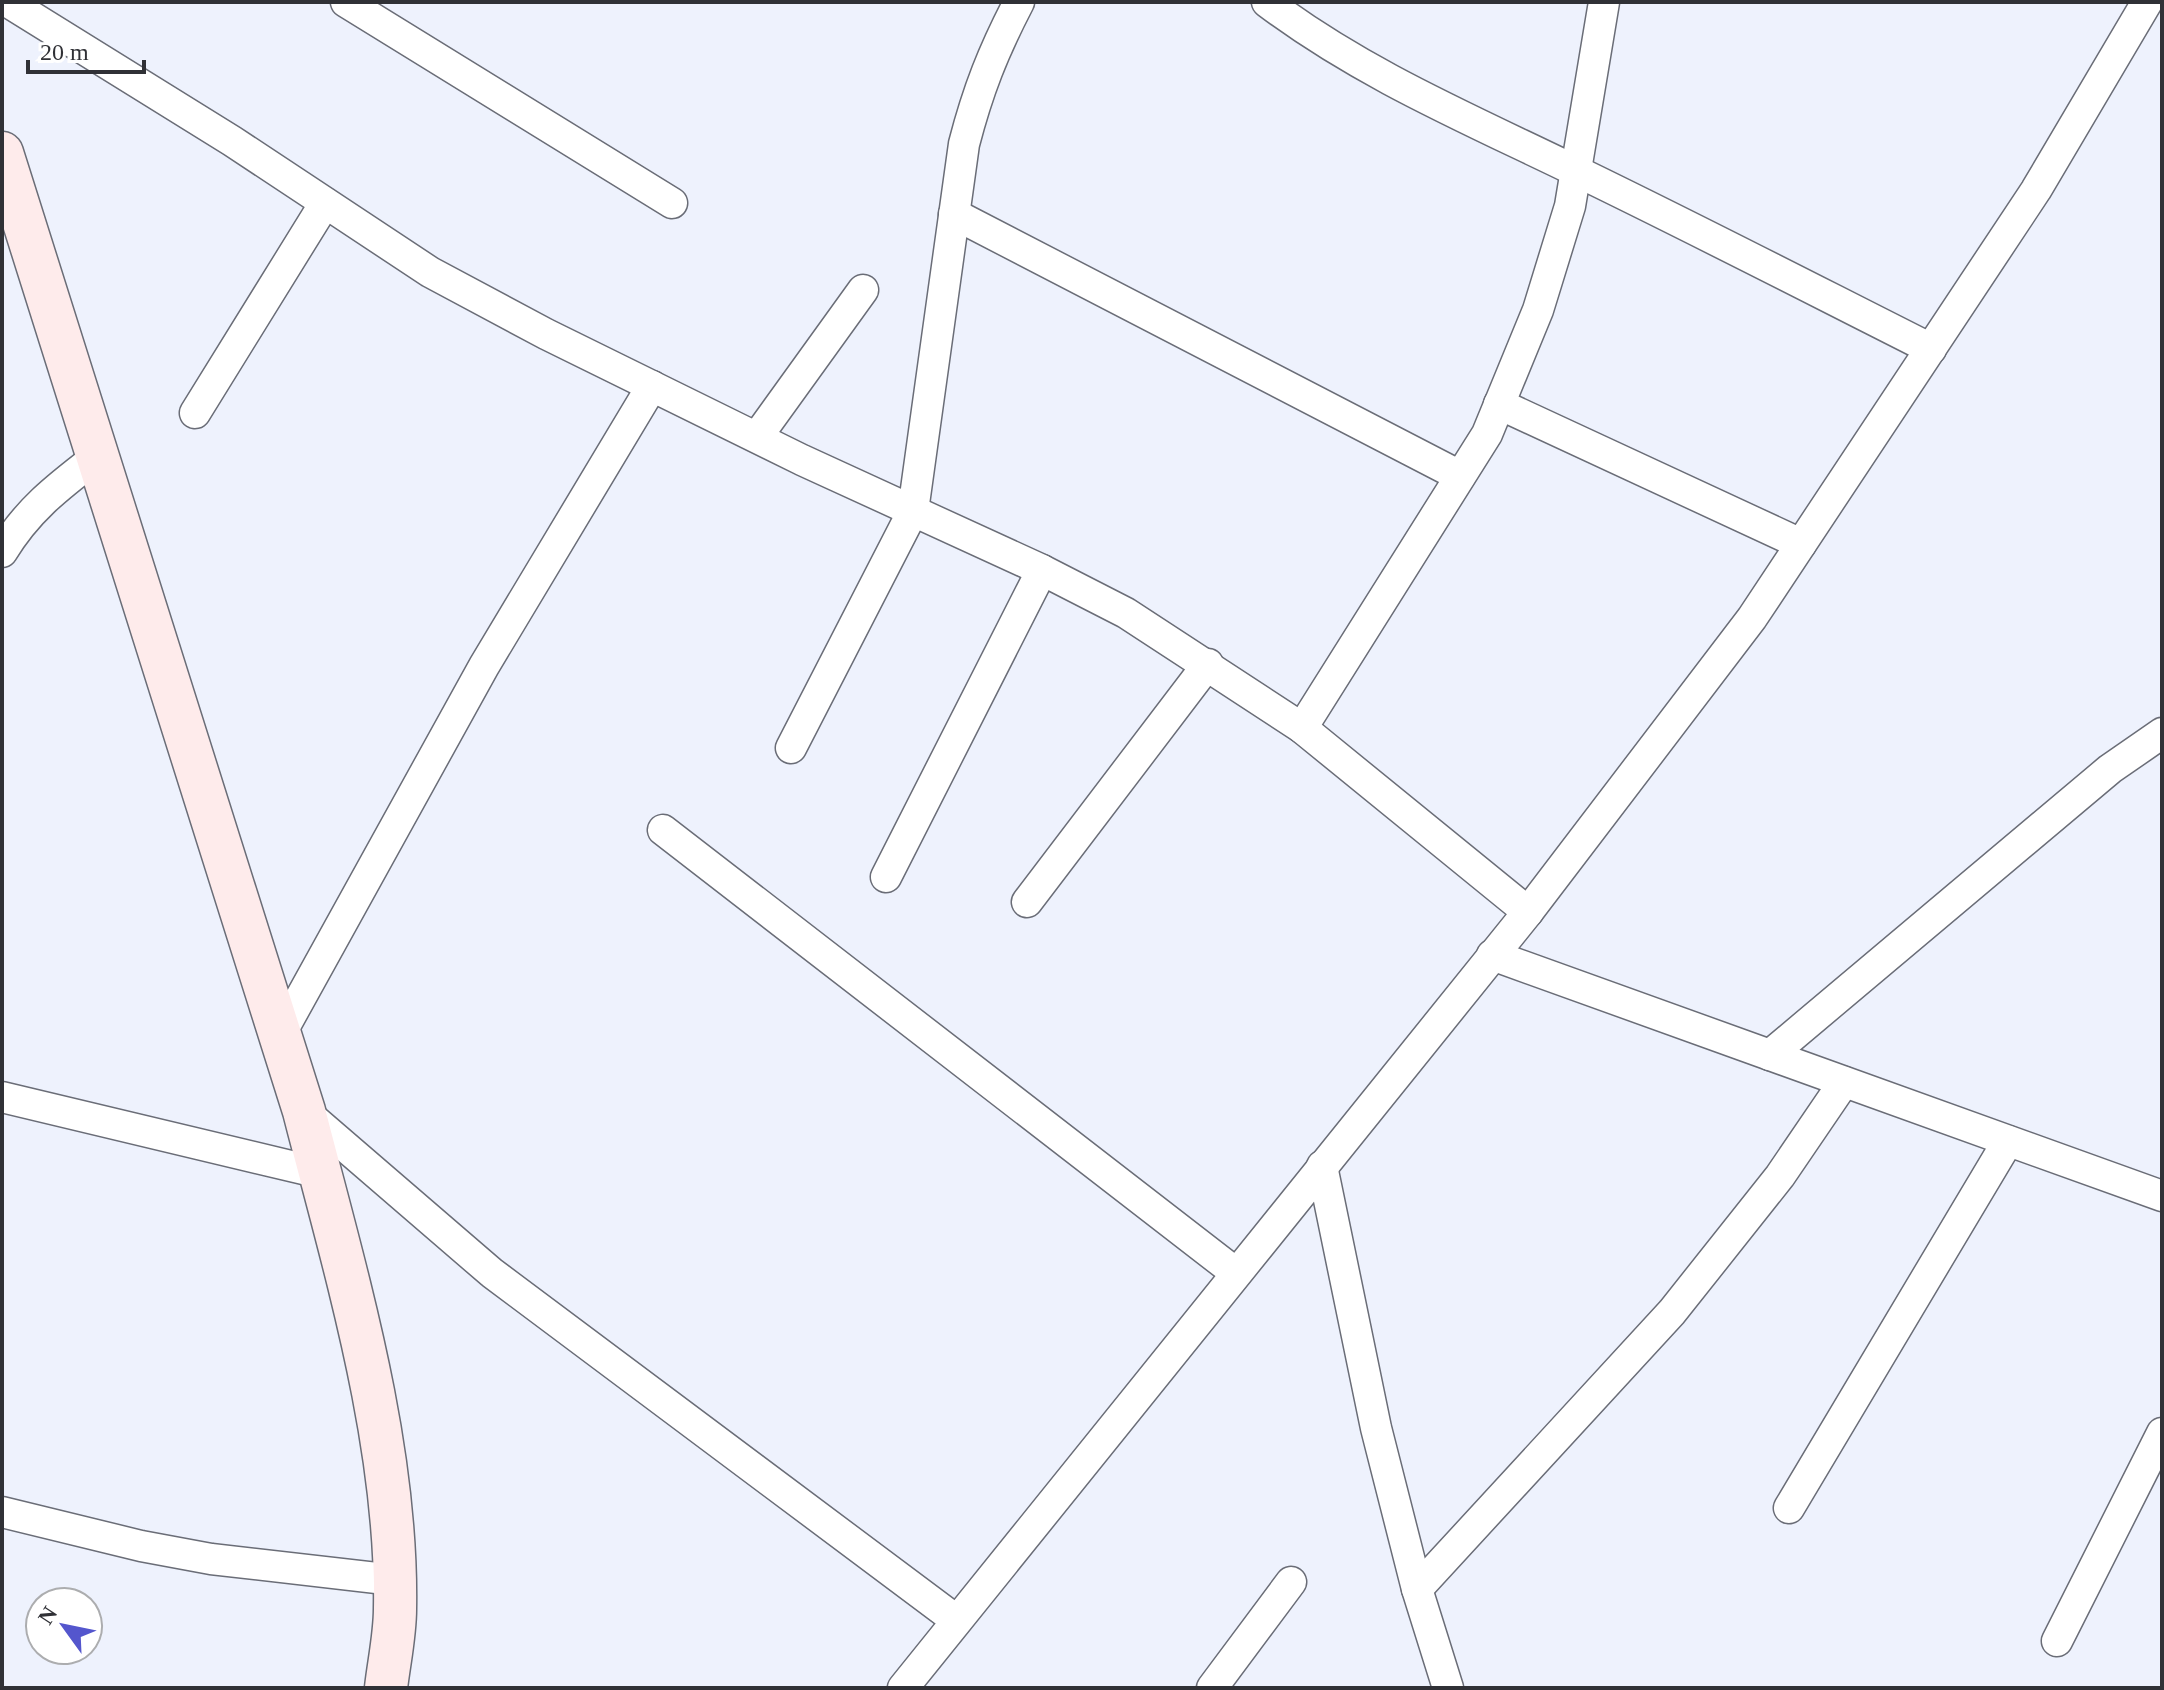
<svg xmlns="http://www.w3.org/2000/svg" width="2164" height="1690" viewBox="0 0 2164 1690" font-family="Georgia,serif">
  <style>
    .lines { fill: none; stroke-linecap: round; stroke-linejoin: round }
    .street-casing { stroke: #6a6d77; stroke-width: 33 }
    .secondary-casing { stroke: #6a6d77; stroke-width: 45 }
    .street { stroke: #fff; stroke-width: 30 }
    .secondary { stroke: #feebeb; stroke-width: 42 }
  </style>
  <rect width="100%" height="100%" fill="#eef2fd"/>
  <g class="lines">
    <defs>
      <g id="street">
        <path d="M8 2 232 141 430 272 546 334 802 460 1042 570 1126 613 1302 728 1528 912"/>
        <path d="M346 2 672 203"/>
        <path d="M1267 2C1361 73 1469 119 1574 170 1694 228 1812 289 1931 349"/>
        <path d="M954 214 1460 476"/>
        <path d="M1499 404 1801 544"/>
        <path d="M195 413 325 203"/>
        <path d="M757 437 863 290"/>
        <path d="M2 552C28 509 59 486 98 456"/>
        <path d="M1302 728 1487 434 1538 310 1570 206 1604 2"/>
        <path d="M791 748 913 511 964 144C978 90 993 52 1019 2"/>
        <path d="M663 830 1236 1273"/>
        <path d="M886 877 1042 570"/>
        <path d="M1027 902 1208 664"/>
        <path d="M1492 955 2162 1196"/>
        <path d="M280 1035 484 666 652 386"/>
        <path d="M1770 1055 2110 769 2162 733"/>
        <path d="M2 1097 320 1173"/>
        <path d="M304 1111 492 1273 956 1620"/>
        <path d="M1322 1166 1376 1428 1417 1589 1448 1688"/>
        <path d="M1789 1508 2008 1141"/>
        <path d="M2 1512 141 1546 211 1559 394 1580"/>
        <path d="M1417 1589 1672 1312 1780 1176 1844 1082"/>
        <path d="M2057 1641 2162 1433"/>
        <path d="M903 1688 1528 912 1752 618 2036 190 2147 2"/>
        <path d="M1212 1688 1291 1582"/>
      </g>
      <path id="secondary" d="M2 153 304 1111C345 1271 398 1443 395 1609 395 1635 389 1662 386 1688"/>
    </defs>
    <!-- street casing -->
    <use href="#street" class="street-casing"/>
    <!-- secondary casing -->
    <use href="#secondary" class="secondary-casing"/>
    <!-- street -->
    <use href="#street" class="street"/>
    <!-- secondary -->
    <use href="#secondary" class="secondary"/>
  </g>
  <!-- border -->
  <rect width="2164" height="1690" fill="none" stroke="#303136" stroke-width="8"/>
  <!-- north arrow -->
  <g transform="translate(64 1626) rotate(303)"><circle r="38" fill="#ffffff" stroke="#acadaf" stroke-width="2"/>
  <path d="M0-6L14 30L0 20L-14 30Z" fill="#5456cd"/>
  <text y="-12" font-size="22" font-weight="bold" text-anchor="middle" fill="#303136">N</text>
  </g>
  <!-- scale -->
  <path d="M28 60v12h116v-12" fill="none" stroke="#303136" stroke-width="4"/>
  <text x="40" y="60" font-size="24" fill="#303136" stroke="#ffffff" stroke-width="6" paint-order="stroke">20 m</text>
</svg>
